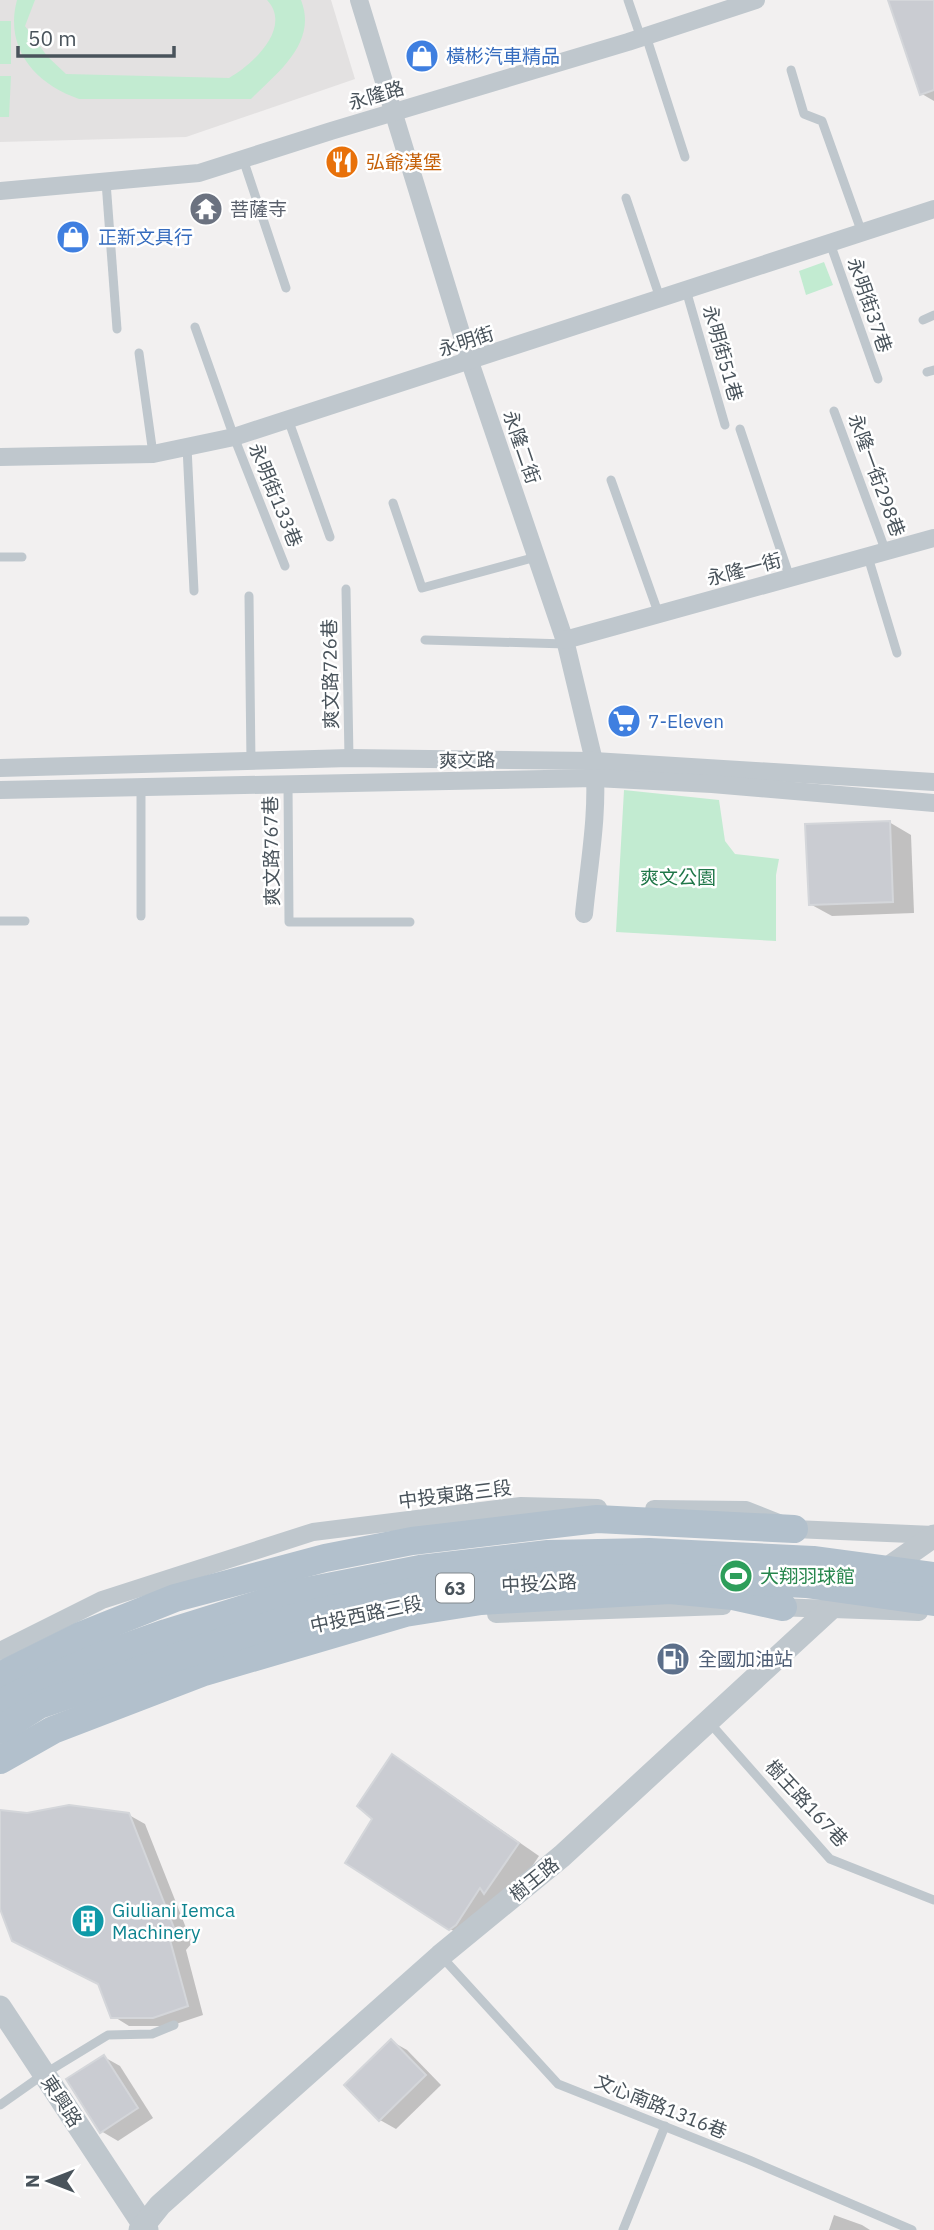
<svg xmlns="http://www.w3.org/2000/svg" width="934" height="2230" viewBox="0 0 934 2230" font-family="'IBM Plex Sans','Noto Sans TC',sans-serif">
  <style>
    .education { fill: #e3e1e1 }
    .green { fill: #c2ebd1 }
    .shadow { fill: #0003 }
    .building { fill: #caccd2; stroke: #d4d6da; stroke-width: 2 }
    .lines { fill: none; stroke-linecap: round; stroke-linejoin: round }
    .service { stroke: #bfc7cd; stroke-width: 9 }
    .minor { stroke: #bfc7cd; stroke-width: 18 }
    .tertiary { stroke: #bfc7cd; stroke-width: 23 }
    .primary { stroke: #b2c0cc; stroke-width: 28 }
    .primary-bridge { stroke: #b2c0cc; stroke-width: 28 }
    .labels { text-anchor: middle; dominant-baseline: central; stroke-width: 5; stroke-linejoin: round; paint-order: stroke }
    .shield { fill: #fff; stroke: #80878c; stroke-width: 2 }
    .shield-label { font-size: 18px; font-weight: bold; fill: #49535b }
    .shop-label { font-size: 19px; fill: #366cbe; stroke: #fff; text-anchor: start }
    .street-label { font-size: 19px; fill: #49535b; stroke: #fff }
    .food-label { font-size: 19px; fill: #c56008; stroke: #fff; text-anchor: start }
    .worship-label { font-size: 19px; fill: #5b616d; stroke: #fff; text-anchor: start }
    .park-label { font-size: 19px; fill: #207749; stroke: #fff }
    .leisure-label { font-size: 19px; fill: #27864d; stroke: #fff; text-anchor: start }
    .service-label { font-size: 19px; fill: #4e5e75; stroke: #fff; text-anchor: start }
    .culture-label { font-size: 19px; fill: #0d838f; stroke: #fff; text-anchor: start }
  </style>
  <rect width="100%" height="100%" fill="#f2f0f0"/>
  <!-- education -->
  <path class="education" d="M0 0H331L355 79 186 137 0 142Z"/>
  <!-- green -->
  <g class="green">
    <path d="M17 0H35L25 26 47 56 66 74 229 78C252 65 293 28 267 0H301C318 43 277 73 251 99H79C35 84 4 48 17 0Z"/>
    <rect x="0" y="21" width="11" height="43"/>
    <path d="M0 76H11L9 117H0Z"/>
    <path d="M824 262 833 285 806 295 799 271Z"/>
    <path d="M624 790 719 800 725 841 735 854 779 859 776 875V941L616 932Z"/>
  </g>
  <!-- shadow -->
  <g class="shadow">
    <path d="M890 0H934V101L922 94Z"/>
    <path d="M889 822 911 835 914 913 832 916 810 904Z"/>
    <path d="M393 1757 414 1769 539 1856 506 1905 472 1941 450 1929 375 1818Z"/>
    <path d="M0 1812 27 1815H129L145 1824 192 1943 186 1950 203 2015 170 2026H129L113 2016 100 1984 0 1904Z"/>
    <path d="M391 2041 407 2050 441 2085 396 2129 380 2120Z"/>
    <path d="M104 2057 120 2066 153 2118 118 2141 101 2131Z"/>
    <path d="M834 2215 862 2225 870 2230H829Z"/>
  </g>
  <!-- building -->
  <g class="building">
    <path d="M888 0H934V90L920 95Z"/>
    <path d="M890 821 893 902 809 905 805 824Z"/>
    <path d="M392 1754 519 1843 484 1894 480 1888 456 1925 449 1930 345 1863 372 1819 357 1806Z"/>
    <path d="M69 1805 129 1813 176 1933 170 1940 188 2006 153 2018H111L98 1984 12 1941 0 1909V1810L27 1813Z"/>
    <path d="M391 2039 426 2075 379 2121 344 2085Z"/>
    <path d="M104 2055 138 2108 100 2133 66 2079Z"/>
  </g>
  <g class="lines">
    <!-- service -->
    <g class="service">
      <path d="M628 0 641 38"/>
      <path d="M646 36 685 157"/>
      <path d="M791 70 804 114 822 121 862 233"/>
      <path d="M243 159 286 288"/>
      <path d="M106 182 117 329"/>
      <path d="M626 198 660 298"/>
      <path d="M830 243 878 379"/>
      <path d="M686 290 725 425"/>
      <path d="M923 320 934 315"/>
      <path d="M195 327 234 437 285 566"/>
      <path d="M139 353 153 454"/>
      <path d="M927 372 934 370"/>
      <path d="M834 411 886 552"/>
      <path d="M288 419 330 537"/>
      <path d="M740 429 790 578"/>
      <path d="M187 447 194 591"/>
      <path d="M611 480 659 615"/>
      <path d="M393 503 422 588 536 557"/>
      <path d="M0 557H22"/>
      <path d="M868 557 897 653"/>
      <path d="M346 589 349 758"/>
      <path d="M249 596 251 762"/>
      <path d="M425 640 566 644"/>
      <path d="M288 784 289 922H410"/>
      <path d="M141 788V916"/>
      <path d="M0 921H25"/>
      <path d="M709 1722 830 1859 934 1900"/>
      <path d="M442 1957 558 2084 749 2160 912 2230"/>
      <path d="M0 2105 44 2074 108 2035 152 2034 174 2025"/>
      <path d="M623 2230 665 2126"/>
    </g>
    <!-- minor -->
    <g class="minor">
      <path d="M359 0 470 362 566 644 594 761C599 812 589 863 584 914"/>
      <path d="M0 191 199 173 331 131 628 42 756 0"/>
      <path d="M0 457 153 454 234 437 934 209"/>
      <path d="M565 640 934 538"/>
      <path d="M0 768 349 758 594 761 934 782"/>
      <path d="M0 790 595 778 712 784 934 803"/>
      <path d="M654 1509 746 1510 794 1529 934 1535"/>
      <path d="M775 1607 919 1612"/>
      <path d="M496 1614 723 1606"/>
      <path d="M0 1651 102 1600 313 1532 521 1506 598 1508"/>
    </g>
    <!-- tertiary -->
    <g class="tertiary">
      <path d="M0 2007 147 2230"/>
      <path d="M140 2230 160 2205 440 1956 562 1856 830 1609 934 1536"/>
    </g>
    <!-- primary -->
    <g class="primary">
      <path d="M0 1676 80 1636 175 1598 325 1558 412 1541 597 1519 794 1529"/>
      <path d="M0 1760 53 1730 204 1672 405 1613 481 1601 670 1590 733 1596 783 1607"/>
    </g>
    <!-- primary-bridge -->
    <g class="primary-bridge">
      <path d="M0 1704 43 1681 101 1656 166 1633 292 1594 420 1569 548 1554 649 1552 813 1560 934 1576"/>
      <path d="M0 1730 39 1705 288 1619 407 1593 543 1581 669 1577 806 1584 934 1602"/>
    </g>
  </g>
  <!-- icons -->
  <defs>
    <symbol id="shop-disc" viewBox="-11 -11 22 22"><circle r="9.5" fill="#3f7fe0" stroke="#fff"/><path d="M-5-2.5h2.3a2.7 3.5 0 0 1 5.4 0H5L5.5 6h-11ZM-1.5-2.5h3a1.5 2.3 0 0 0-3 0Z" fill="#fff"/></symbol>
    <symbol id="restaurant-disc" viewBox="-11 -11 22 22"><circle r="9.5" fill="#e8710a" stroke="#fff"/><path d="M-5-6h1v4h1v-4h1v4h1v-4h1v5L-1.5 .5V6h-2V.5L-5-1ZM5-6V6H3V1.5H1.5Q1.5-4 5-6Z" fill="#fff"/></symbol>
    <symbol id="temple-disc" viewBox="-11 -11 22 22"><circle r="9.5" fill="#6b7280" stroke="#fff"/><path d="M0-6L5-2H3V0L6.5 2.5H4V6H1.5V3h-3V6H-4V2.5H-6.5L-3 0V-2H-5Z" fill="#fff"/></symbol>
    <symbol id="supermarket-disc" viewBox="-11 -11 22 22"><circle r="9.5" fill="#3f7fe0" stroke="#fff"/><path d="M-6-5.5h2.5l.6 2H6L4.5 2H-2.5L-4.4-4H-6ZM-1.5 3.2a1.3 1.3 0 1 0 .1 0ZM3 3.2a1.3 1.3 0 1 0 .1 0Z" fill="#fff"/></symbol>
    <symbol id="stadium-disc" viewBox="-11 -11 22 22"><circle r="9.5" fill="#2e9e5b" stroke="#fff"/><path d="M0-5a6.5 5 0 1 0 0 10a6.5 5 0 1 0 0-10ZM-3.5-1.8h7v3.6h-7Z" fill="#fff"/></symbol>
    <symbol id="fuel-disc" viewBox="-11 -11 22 22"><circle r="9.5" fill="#5c6f8a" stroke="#fff"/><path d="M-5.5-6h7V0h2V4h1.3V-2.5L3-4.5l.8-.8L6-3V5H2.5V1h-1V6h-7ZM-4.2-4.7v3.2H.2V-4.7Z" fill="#fff"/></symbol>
    <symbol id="building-disc" viewBox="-11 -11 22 22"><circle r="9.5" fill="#0f9aa8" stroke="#fff"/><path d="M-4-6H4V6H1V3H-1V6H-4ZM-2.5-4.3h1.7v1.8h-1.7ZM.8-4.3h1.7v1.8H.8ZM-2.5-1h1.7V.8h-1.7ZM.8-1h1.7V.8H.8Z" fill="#fff"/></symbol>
  </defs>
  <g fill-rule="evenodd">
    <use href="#shop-disc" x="403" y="37" width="38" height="38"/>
    <use href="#restaurant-disc" x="323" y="143" width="38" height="38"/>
    <use href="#temple-disc" x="187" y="190" width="38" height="38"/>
    <use href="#shop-disc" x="54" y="218" width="38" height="38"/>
    <use href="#supermarket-disc" x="605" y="702" width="38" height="38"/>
    <use href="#stadium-disc" x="717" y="1557" width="38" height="38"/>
    <use href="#fuel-disc" x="654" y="1640" width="38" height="38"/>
    <use href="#building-disc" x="69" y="1902" width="38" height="38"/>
  </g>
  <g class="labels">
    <!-- shield labels -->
    <rect class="shield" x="436" y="1573.5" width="38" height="29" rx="5"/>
    <g class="shield-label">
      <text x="455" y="1588">63</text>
    </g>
    <!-- shop labels -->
    <g class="shop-label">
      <text x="446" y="56">橫彬汽車精品</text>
      <text x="98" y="237">正新文具行</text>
      <text x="648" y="721">7-Eleven</text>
    </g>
    <!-- street labels -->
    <g class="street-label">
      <text transform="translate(376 95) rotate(-17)">永隆路</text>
      <text transform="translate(870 305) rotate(71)">永明街37巷</text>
      <text transform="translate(466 341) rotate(-18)">永明街</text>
      <text transform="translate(723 353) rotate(74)">永明街51巷</text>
      <text transform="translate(522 447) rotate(71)">永隆二街</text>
      <text transform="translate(877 475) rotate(70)">永隆一街298巷</text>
      <text transform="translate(276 495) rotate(68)">永明街133巷</text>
      <text transform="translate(744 569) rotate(-15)">永隆一街</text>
      <text transform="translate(330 674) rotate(-91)">爽文路726巷</text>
      <text transform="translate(467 760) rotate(-1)">爽文路</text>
      <text transform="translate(271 851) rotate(-91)">爽文路767巷</text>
      <text transform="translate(455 1494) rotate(-7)">中投東路三段</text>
      <text transform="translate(539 1583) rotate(-3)">中投公路</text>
      <text transform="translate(366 1614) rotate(-12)">中投西路三段</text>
      <text transform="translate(807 1803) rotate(47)">樹王路167巷</text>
      <text transform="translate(534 1879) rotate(-39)">樹王路</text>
      <text transform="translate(62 2101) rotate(57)">東興路</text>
      <text transform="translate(661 2106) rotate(22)">文心南路1316巷</text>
    </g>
    <!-- food labels -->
    <g class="food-label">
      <text x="366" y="162">弘爺漢堡</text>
    </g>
    <!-- worship labels -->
    <g class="worship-label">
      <text x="230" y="209">菩薩寺</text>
    </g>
    <!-- park labels -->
    <g class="park-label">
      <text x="678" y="877">爽文公園</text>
    </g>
    <!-- leisure labels -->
    <g class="leisure-label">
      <text x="760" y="1576">大翔羽球館</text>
    </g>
    <!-- service labels -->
    <g class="service-label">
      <text x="698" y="1659">全國加油站</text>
    </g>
    <!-- culture labels -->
    <g class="culture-label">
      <text x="112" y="1910">Giuliani Iemca<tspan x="112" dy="22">Machinery</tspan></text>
    </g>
  </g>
  <!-- north arrow -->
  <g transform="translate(49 2181) rotate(270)" stroke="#ffffff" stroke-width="5" paint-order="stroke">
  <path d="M0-5L12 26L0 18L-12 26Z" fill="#49535b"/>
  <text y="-10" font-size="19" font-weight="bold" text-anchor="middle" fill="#49535b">N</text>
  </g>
  <!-- scale -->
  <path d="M18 46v10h156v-10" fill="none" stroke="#49535b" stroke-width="3.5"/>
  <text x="28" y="46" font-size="21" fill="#49535b" stroke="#ffffff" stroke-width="5" paint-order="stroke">50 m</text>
</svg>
